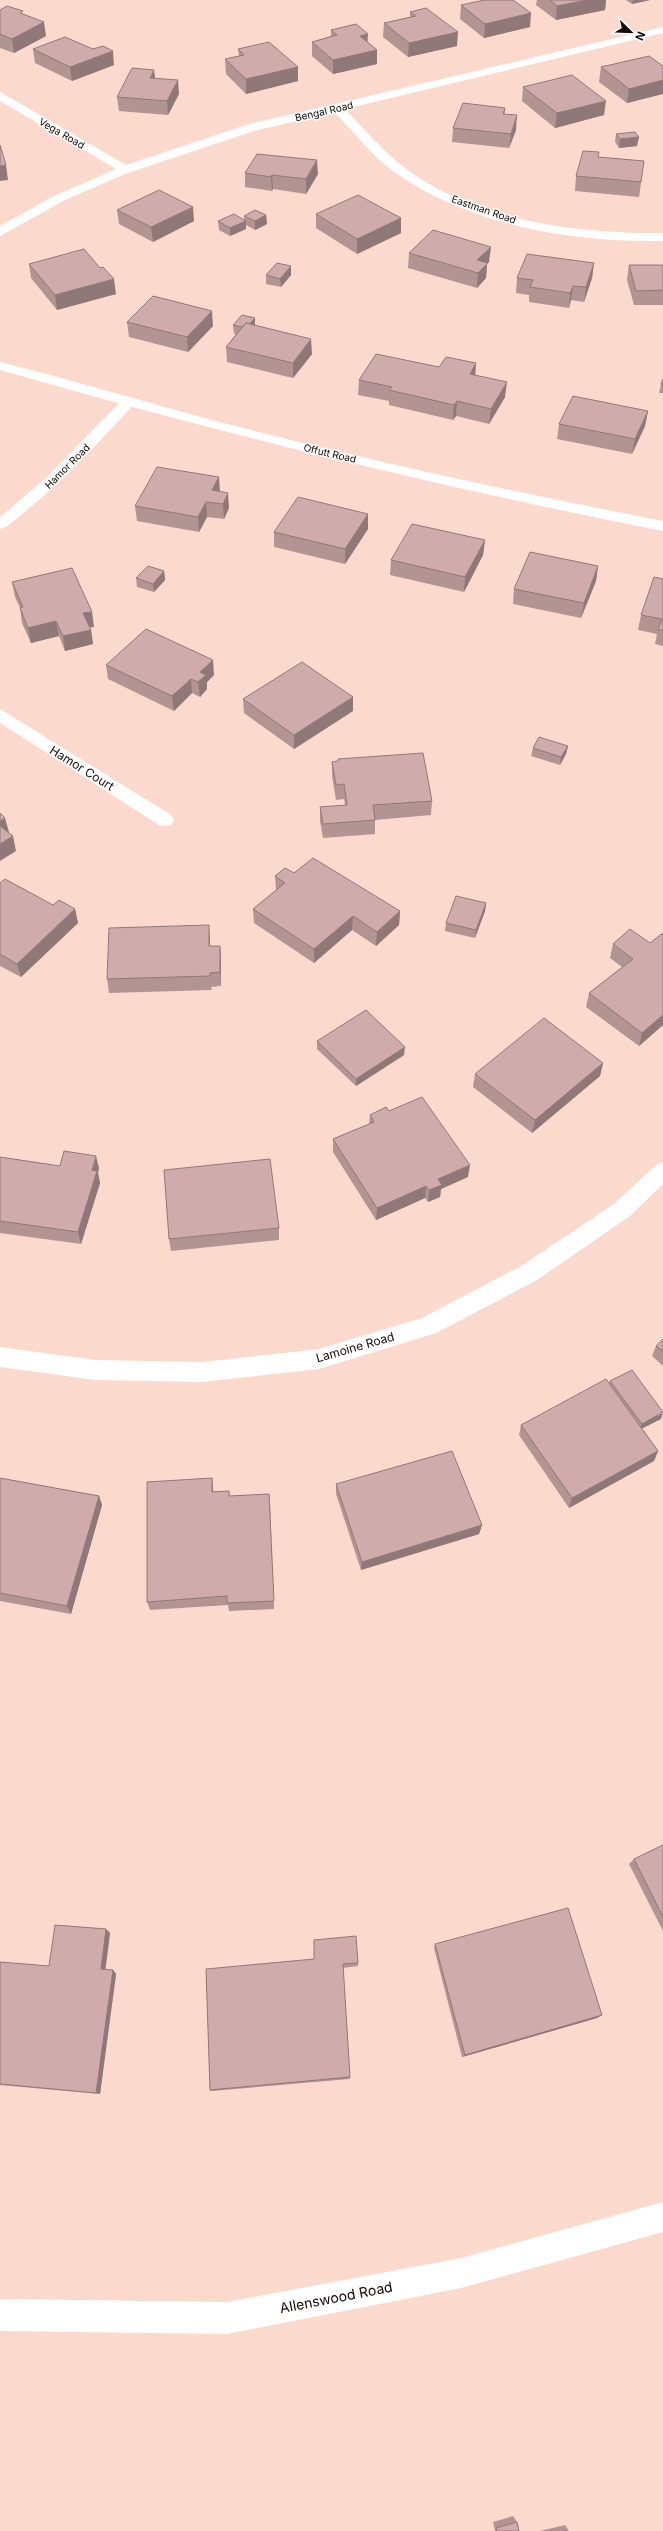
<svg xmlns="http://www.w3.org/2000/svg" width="663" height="2531" viewBox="0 0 663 2531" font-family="Inter,sans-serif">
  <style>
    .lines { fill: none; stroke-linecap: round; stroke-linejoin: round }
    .minor { fill: #fff; fill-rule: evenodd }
    .tertiary { fill: #fff; fill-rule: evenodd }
    .wall { fill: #b29493 }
    .shaded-wall { fill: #917878 }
    .building { fill: #cfacab; stroke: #917878 }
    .labels { text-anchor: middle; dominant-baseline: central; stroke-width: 3; stroke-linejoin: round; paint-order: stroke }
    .far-street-label { font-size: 10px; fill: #140a06; stroke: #fff }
    .street-label { font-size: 12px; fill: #140a06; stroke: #fff }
    .near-street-label { font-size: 14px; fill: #140a06; stroke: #fff }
  </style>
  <rect width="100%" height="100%" fill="#fbdacd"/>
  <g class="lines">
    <!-- minor -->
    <g class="minor">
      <path d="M663 27V33L345 109C363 128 380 148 401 165 470 220 577 234 663 233V241C571 242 471 226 394 172 371 155 353 131 334 112L254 131 125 174 63 201 0 236V226L54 196 116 169 0 101V92L126 165 246 125Z"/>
      <path d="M129 397 134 398 136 401 134 404C94 448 53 491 6 527L0 529V517L46 478 124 398Z"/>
      <path d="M0 709 171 815 174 820 171 825 165 826 159 825 0 723Z"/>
      <path d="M663 1162V1184L630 1216 537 1280 436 1333 319 1369 202 1382 95 1380 0 1367V1347L95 1360 202 1362 319 1349 422 1318 521 1266 614 1204 656 1165Z"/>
    </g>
    <!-- tertiary -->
    <g class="tertiary">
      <path d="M0 362C84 383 167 409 251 430 388 465 525 494 663 521V531C440 487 219 433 0 370Z"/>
      <path d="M663 2202V2232L461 2288 227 2334 0 2331V2299L227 2302 461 2258Z"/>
    </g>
  </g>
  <!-- wall -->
  <g class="wall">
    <path d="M537 0H606L605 10 556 20 536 5Z"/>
    <path d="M626 0H650L632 4Z"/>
    <path d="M461 5 530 27 484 38 460 19Z"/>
    <path d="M0 10 24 15 46 36 14 53 0 48Z"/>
    <path d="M410 12 457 46 408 57 383 37 384 23 410 17Z"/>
    <path d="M331 30 367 42 377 50V64L333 74 312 56V42L331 36Z"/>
    <path d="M33 49 114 65 72 81 35 63Z"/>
    <path d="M238 49 298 67V81L246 94 226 74 225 59 239 56Z"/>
    <path d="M601 67 658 95 627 103 599 82Z"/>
    <path d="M155 78 179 94 168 115 119 111 117 97Z"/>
    <path d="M523 87 604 115 555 128 522 101Z"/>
    <path d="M505 108V114L516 130 509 148 452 142 453 128Z"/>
    <path d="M616 134 637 146 619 148 615 142Z"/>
    <path d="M599 157 644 161 639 197 575 191 576 176Z"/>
    <path d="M245 173 318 174 306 194 273 189 272 191 245 187Z"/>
    <path d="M117 210 194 221 153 242 119 224Z"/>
    <path d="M316 214 401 218V233L357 254 316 228Z"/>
    <path d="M266 215 267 224 255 230 246 225V229L230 236 219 230 218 221 244 220V216Z"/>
    <path d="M409 253 489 262 487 264 486 278 477 288 408 268Z"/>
    <path d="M594 263 592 278 584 302 571 300 569 308 529 302V295L516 293 517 278Z"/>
    <path d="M29 264 116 294 57 310 31 278Z"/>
    <path d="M629 265H663V305H634L627 280Z"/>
    <path d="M291 266V275L281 287 266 284V275Z"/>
    <path d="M127 322 213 326 188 352 129 337Z"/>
    <path d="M233 325 255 326 312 354 293 378 227 362 226 347 236 334H234Z"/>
    <path d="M476 363 475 375 505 397 489 424 456 416 453 420 389 405V401L358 395 359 380 439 367Z"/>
    <path d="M663 379V393H659L661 384Z"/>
    <path d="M648 411 645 426 632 454 557 439 559 424Z"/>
    <path d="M220 492 229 508 224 519 207 517 199 532 137 521 135 506Z"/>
    <path d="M368 514V529L345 564 274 547V532Z"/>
    <path d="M485 540 483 555 464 592 390 575 391 560Z"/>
    <path d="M598 566 596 581 581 618 513 604 514 589Z"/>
    <path d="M164 571 165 580 154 592 137 587 136 578Z"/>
    <path d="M663 579V646L655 644 657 634 638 630 641 615Z"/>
    <path d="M12 582 94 627H90L91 630 93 644 65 651 59 636 31 643 22 623 20 608 15 597Z"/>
    <path d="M106 665 214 675 207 682V689L200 697 192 693 174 711 108 679Z"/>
    <path d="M243 699 353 711 294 749 244 713Z"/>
    <path d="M568 746 566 754 560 765 531 756 533 748Z"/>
    <path d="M332 762 432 801 431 815 375 820V834L323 838 320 821V807L345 805 344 799 336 800 332 776Z"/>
    <path d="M294 873 400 911 399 925 376 946 352 930 314 963 254 923 253 909 276 890 275 876Z"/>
    <path d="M0 883 53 905 75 909 78 923 21 977 0 966Z"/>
    <path d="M486 903 485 911 475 938 445 931 446 923Z"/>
    <path d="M663 933V1025L639 1046 586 1007 589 993 622 967 610 958 613 944 650 943Z"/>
    <path d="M210 939V946H220L221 959V986L211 987 212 990 109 993 107 979Z"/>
    <path d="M317 1041 404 1055 356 1086 317 1049Z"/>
    <path d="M603 1063 600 1076 532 1133 473 1087 475 1074Z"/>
    <path d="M389 1111 468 1177 441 1189 440 1197 428 1202 425 1198 376 1220 333 1152V1139L369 1124 370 1115Z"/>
    <path d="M0 1157 60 1166 99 1168 98 1173 100 1183 81 1244 0 1233Z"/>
    <path d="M279 1228V1240L171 1251 169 1239Z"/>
    <path d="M663 1339V1366L652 1356 656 1346Z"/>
    <path d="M610 1381 661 1419 642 1428 658 1451 654 1461 569 1508 519 1435 521 1425 609 1383Z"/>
    <path d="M0 1478 99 1496 102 1505 71 1614 0 1601Z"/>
    <path d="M212 1478 213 1491H229L230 1496 269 1494 274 1609 229 1611 228 1605 150 1610 147 1602Z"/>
    <path d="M336 1484 482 1525 479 1534 361 1570 336 1494Z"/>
    <path d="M663 1845V1931L629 1864 634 1859Z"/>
    <path d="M106 1929 110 1933 105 1970H113L116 1974 100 2094 0 2085V1962L49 1966Z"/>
    <path d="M435 1944 597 2018 462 2057 434 1948Z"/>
    <path d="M358 1963V1966L343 1968 350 2079 212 2091 210 2090 206 1969Z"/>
    <path d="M513 2516 517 2522 519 2531H495L493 2522Z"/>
    <path d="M565 2525 569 2531H540Z"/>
  </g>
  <!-- shaded-wall -->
  <g class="shaded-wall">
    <path d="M587 0H606L605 10 556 20 557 6Z"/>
    <path d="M633 0H650L632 4Z"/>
    <path d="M531 13 530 27 484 38 485 24Z"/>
    <path d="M44 22 46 36 14 53 12 39Z"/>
    <path d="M458 32 457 46 408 57 409 43Z"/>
    <path d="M368 34 367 48 360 36Z"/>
    <path d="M377 50V64L333 74V60Z"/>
    <path d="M113 51 114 65 72 81 70 67Z"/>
    <path d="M298 67V81L246 94V79Z"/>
    <path d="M154 70 156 84 150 78Z"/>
    <path d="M178 80 179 94 168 115 167 101Z"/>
    <path d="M663 80V94L627 103 629 89Z"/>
    <path d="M606 101 604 115 555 128 557 113Z"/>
    <path d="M517 115 516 130 509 148 511 134Z"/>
    <path d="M639 137 637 146 619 148 620 139Z"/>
    <path d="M317 160 318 174 306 194V179Z"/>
    <path d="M6 165 8 180 0 181V166Z"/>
    <path d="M272 175 273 189 272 191 271 177Z"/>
    <path d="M193 207 194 221 153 242 151 227Z"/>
    <path d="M266 215 267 224 255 230V221Z"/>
    <path d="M401 218V233L357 254V239Z"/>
    <path d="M246 221V229L230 236V228Z"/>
    <path d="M491 247 489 262 487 264 486 278 477 288 478 273 477 260Z"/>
    <path d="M594 263 592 278 584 302 586 287Z"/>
    <path d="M291 266V275L281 287 280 279Z"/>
    <path d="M114 279 116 294 57 310 55 295Z"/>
    <path d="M573 286 571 300 569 308 570 293Z"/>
    <path d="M212 311 213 326 188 352 187 337Z"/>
    <path d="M255 318V327L246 328Z"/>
    <path d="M311 339 312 354 293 378V363Z"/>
    <path d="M476 363 475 378 470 374Z"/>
    <path d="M507 382 505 397 489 424 491 409Z"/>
    <path d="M457 401 456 416 453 420 454 405Z"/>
    <path d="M648 411 645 426 632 454 635 439Z"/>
    <path d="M219 477 220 492 212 490Z"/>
    <path d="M228 493 229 508 224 519 223 504Z"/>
    <path d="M206 502 207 517 199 532 198 517Z"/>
    <path d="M368 514V529L345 564V549Z"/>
    <path d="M485 540 483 555 464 592 465 577Z"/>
    <path d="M598 566 596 581 581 618 584 603Z"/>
    <path d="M164 571 165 580 154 592 153 584Z"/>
    <path d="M92 612 94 627 86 628 83 613Z"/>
    <path d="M56 621 59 636 31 643 28 628Z"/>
    <path d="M91 630 93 644 65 651 63 636Z"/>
    <path d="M213 660 214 675 207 682V689L200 697 198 682 200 672Z"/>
    <path d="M191 679 192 693 174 711 172 696Z"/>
    <path d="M353 697V711L294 749V735Z"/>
    <path d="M568 746 566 754 560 765 561 757Z"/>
    <path d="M5 818 9 832 0 837V821Z"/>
    <path d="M13 836 16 851 0 861V844Z"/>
    <path d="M486 903 485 911 475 938 476 930Z"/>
    <path d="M75 909 78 923 21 977 17 964Z"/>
    <path d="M400 911 399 925 376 946 377 932Z"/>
    <path d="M353 916 352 930 314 963V949Z"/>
    <path d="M209 925 210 939V959L209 946Z"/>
    <path d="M220 946 221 959V986L220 972Z"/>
    <path d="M663 1015V1025L639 1046 642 1033Z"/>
    <path d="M405 1047 404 1055 356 1086V1079Z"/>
    <path d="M603 1063 600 1076 532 1133 535 1120Z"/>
    <path d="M96 1156 99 1168 98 1173 100 1183 81 1244 78 1232Z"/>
    <path d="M470 1165 468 1177 441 1189 440 1197 428 1202 429 1190 438 1179Z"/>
    <path d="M426 1186 425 1198 376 1220 377 1208Z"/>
    <path d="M663 1413 661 1419 639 1430 642 1424Z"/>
    <path d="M658 1451 654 1461 569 1508 572 1498Z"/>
    <path d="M212 1478 213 1488V1501L212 1492Z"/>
    <path d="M269 1494 270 1503 274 1609V1601Z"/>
    <path d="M99 1496 102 1505 71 1614 67 1606Z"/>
    <path d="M482 1525 479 1534 361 1570 362 1562Z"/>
    <path d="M106 1929 110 1933 105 1973 101 1969Z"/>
    <path d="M113 1970 116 1974 100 2094 96 2093Z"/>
    <path d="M602 2015 597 2018 462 2057 465 2055Z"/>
  </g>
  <!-- building -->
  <g class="building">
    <path d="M485 0H513L531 13 485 24 461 5Z"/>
    <path d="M550 0H587L557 6Z"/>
    <path d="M7 6 23 11 20 13 44 22 12 39 0 34V10Z"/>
    <path d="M426 8 458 32 409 43 384 23 416 16 410 12Z"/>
    <path d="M356 24 368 34 360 36 377 50 333 60 312 42 337 35 331 30Z"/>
    <path d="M65 37 93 49 103 46 113 51 70 67 33 49Z"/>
    <path d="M269 42 298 67 246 79 225 59 244 55 238 49Z"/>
    <path d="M649 56 663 66V80L629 89 601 67Z"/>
    <path d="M132 68 154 70 150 78 178 80 167 101 117 97Z"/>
    <path d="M572 75 606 101 557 113 523 87Z"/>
    <path d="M463 103 505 108 503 114 517 115 511 134 453 128Z"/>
    <path d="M635 132 639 137 620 139 616 134Z"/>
    <path d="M0 145 6 165 0 166Z"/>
    <path d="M583 151 599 152 598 157 644 161 641 182 576 176Z"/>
    <path d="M257 154 317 160 306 179 272 175 271 177 245 173Z"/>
    <path d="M159 190 193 207 151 227 117 210Z"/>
    <path d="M358 195 401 218 357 239 316 214Z"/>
    <path d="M255 210 266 215 255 221 244 216Z"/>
    <path d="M234 214 246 221 230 228 218 221Z"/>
    <path d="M433 230 491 247 477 260 488 263 478 273 409 253Z"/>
    <path d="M84 249 100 268 103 267 114 279 55 295 29 264Z"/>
    <path d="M527 254 594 263 586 287 573 286 570 293 530 287 533 280 517 278Z"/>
    <path d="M277 263 291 266 280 279 266 275Z"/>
    <path d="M629 265H663V290L636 291Z"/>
    <path d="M153 296 212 311 187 337 127 322Z"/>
    <path d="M242 315 255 318 249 324 246 323 242 327 233 325Z"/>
    <path d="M246 323 311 339 293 363 226 347Z"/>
    <path d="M376 354 439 367 446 357 476 363 470 374 507 382 491 409 457 401 454 405 389 390 392 387 359 380Z"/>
    <path d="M663 379V385L661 384Z"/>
    <path d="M573 396 648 411 635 439 559 424Z"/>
    <path d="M157 467 219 477 212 490 228 493 223 504 206 502 198 517 135 506Z"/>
    <path d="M298 497 368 514 345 549 274 532Z"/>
    <path d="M412 524 485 540 465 577 391 560Z"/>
    <path d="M530 552 598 566 584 603 514 589Z"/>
    <path d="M148 566 164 571 153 584 136 578Z"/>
    <path d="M72 568 92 612 83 613 91 630 63 636 56 621 28 628 20 608 23 607 12 582Z"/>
    <path d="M654 577 663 579V630H658L662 619 641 615Z"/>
    <path d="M146 629 213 660 200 672 206 675 198 682 191 679 172 696 106 665Z"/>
    <path d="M302 662 353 697 294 735 243 699Z"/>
    <path d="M539 737 568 746 561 757 533 748Z"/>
    <path d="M423 753 432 801 373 805 375 820 323 824 320 807 347 805 344 784 336 785 332 762 338 761V759Z"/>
    <path d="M0 813 5 818 0 821Z"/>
    <path d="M0 826 13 836 0 844Z"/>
    <path d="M313 858 400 911 377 932 353 916 314 949 253 909 285 883 275 876 285 868 294 873Z"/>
    <path d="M5 879 53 905 59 900 75 909 17 964 0 954V883Z"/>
    <path d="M456 896 486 903 476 930 446 923Z"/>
    <path d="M209 925V946H220V972L210 973V976L107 979 109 928Z"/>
    <path d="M630 929 650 943 663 933V1015L642 1033 589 993 633 959 613 944Z"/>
    <path d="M366 1010 405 1047 356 1079 317 1041Z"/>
    <path d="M544 1018 603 1063 535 1120 475 1074Z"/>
    <path d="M422 1097 470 1165 438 1179 442 1185 429 1190 426 1186 377 1208 333 1139 374 1122 370 1115 386 1107 389 1111Z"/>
    <path d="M64 1151 96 1156 92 1170 97 1171 78 1232 0 1221V1157L60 1166Z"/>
    <path d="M270 1159 279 1228 169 1239 164 1170Z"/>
    <path d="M663 1339V1351L656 1346Z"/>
    <path d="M632 1370 663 1412 642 1424 610 1381Z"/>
    <path d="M606 1379 658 1451 572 1498 521 1425Z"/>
    <path d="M452 1451 482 1525 362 1562 336 1484Z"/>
    <path d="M0 1478 99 1496 67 1606 0 1593Z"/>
    <path d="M212 1478V1492L229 1491V1496L269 1494 274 1601 227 1603V1596L147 1602V1482Z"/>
    <path d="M663 1845V1917L634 1859Z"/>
    <path d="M568 1908 602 2015 465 2055 435 1944Z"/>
    <path d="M55 1925 106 1929 101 1969 113 1970 96 2093 0 2084V1962L49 1966Z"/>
    <path d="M356 1936 358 1963 343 1964 350 2077 210 2090 206 1969 314 1959V1940Z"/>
    <path d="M517 2522 519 2531H497L496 2528Z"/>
  </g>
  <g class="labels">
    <!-- far-street labels -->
    <g class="far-street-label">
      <text transform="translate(324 111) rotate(-13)">Bengal Road</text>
      <text transform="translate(62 133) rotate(30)">Vega Road</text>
      <text transform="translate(484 209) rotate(19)">Eastman Road</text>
      <text transform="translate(330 453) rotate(13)">Offutt Road</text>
      <text transform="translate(67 466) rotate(-45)">Hamor Road</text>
    </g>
    <!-- street labels -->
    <g class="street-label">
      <text transform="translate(82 768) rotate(32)">Hamor Court</text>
      <text transform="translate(355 1347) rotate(-16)">Lamoine Road</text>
    </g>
    <!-- near-street labels -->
    <g class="near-street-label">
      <text transform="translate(336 2297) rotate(-11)">Allenswood Road</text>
    </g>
  </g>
  <!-- north arrow -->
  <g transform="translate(631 32) rotate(113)" stroke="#ffffff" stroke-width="3" paint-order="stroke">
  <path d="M0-3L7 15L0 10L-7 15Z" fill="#140a06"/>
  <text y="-6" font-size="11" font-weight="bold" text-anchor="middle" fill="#140a06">N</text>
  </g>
</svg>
